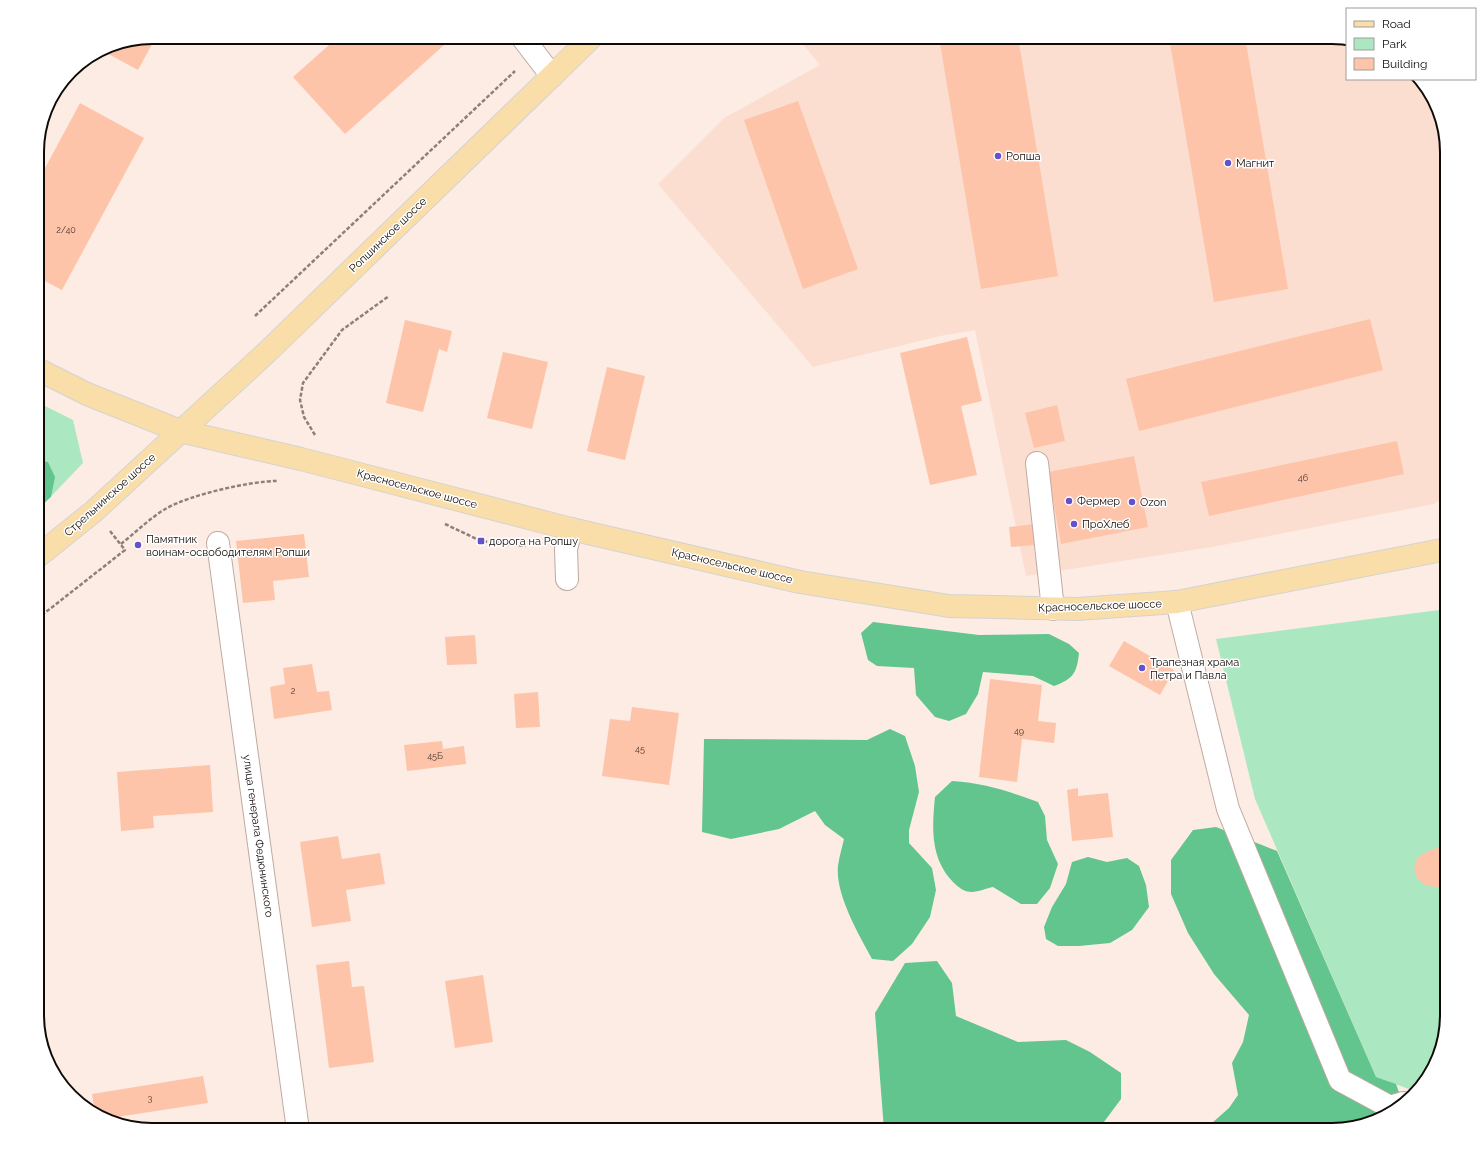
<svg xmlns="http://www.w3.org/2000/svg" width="1484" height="1167" viewBox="0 0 1484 1167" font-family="Raleway,sans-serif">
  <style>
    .built { fill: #fbded0 }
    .green { fill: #abe8c2 }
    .forest { fill: #61c58d }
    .building { fill: #fdc4a9 }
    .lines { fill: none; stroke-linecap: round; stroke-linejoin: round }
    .minor-casing { stroke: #beaaa1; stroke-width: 24 }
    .major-casing { stroke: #d4d3d2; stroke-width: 24 }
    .path { stroke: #8c807b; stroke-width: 2.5; stroke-dasharray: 4 2; stroke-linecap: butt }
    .minor { stroke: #fff; stroke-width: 22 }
    .major { stroke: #fadea9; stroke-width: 22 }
    .poi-dot { fill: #6551ca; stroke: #fff; stroke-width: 1.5 }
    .labels { text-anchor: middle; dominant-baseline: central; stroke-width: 3; stroke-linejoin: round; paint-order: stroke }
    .number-label { font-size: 9px; fill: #4b3830 }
    .poi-label { font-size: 11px; fill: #100a07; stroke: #fff; text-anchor: start }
    .street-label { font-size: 11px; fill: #100a07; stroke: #fff }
    .rim { fill: none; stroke: #100a07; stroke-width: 2 }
  </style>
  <rect width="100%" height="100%" fill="#fdece4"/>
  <!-- built -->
  <path class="built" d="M797 37H1332L1347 40V79H1418L1435 101 1447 152V495L1434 504 1212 547 1026 576 975 330 940 336 813 367 658 184 724 118 820 65Z"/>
  <!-- green -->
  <g class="green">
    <path d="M37 402 73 420 83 463 37 511Z"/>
    <path d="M1447 609V1015L1438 1059 1417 1092 1376 1077 1255 799 1216 639Z"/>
  </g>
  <!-- forest -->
  <g class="forest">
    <path d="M37 405 44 412V428L37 434Z"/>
    <path d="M37 460 48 462 55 477 51 497 37 509Z"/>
    <path d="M873 622 979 635 1049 634 1069 644 1079 653C1077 673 1073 679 1054 686L1033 676 983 672 978 694 966 714 949 721 935 717 916 695 914 668 877 666 868 660 861 633Z"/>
    <path d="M890 729 905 736 915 766 919 792 909 830V843L932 868 936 890 930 917 912 944 893 961 872 959C859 935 835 894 838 866 839 857 842 848 844 839L825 825 815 811 779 829 731 839 702 832 704 739 867 740Z"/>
    <path d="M952 781C984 783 1008 791 1038 802L1045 816 1047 840 1058 864 1050 888 1037 904H1021L993 887C987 888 978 892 972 892 964 892 958 887 953 882 930 858 932 828 935 797Z"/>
    <path d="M1216 827 1277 851 1376 1077 1396 1084 1400 1095 1388 1112 1367 1119 1365 1122 1332 1130H1211L1212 1123 1229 1108 1238 1095 1232 1063 1243 1042 1249 1015 1214 974 1188 933 1171 894V860L1193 830Z"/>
    <path d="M1088 857 1107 862 1127 858 1139 866 1146 885 1149 907 1132 930 1110 943 1079 946H1058L1046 939 1044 927 1052 907 1066 884 1072 862Z"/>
    <path d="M937 961 952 983 956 1016 1018 1042 1066 1040 1090 1052 1121 1073V1099L1098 1130H884L875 1013 905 963Z"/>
  </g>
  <!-- building -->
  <g class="building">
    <path d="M156 37 138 70 101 50 108 46Z"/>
    <path d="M338 37H453L345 134 293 77Z"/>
    <path d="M939 37H1018L1058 276 981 289Z"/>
    <path d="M1169 37H1245L1288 289 1214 302Z"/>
    <path d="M798 101 858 269 803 289 744 120Z"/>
    <path d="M80 103 144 138 62 290 37 277V183Z"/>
    <path d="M1370 319 1383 370 1139 431 1126 379Z"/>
    <path d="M405 320 452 331 447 352 439 349 423 412 386 403Z"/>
    <path d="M967 337 982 401 961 406 977 475 930 485 900 353Z"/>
    <path d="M503 352 548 362 532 429 487 418Z"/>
    <path d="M607 367 645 376 625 460 587 451Z"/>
    <path d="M1057 405 1065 441 1034 448 1025 413Z"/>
    <path d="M1397 441 1404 474 1209 516 1201 482Z"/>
    <path d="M1134 456 1148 527 1061 544 1048 472Z"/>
    <path d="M1035 524 1037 545 1011 547 1009 527Z"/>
    <path d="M304 534 309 577 273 581 275 600 243 603 236 541Z"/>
    <path d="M475 635 477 664 447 665 445 637Z"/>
    <path d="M1124 641 1174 670 1160 695 1109 666Z"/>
    <path d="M312 664 317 692 329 691 332 710 274 719 270 687 285 684 283 668Z"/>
    <path d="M990 679 1042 685 1038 721 1056 723 1054 743 1022 739 1017 782 979 777Z"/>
    <path d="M538 692 540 727 516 728 514 694Z"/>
    <path d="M632 707 679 713 669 785 602 776 610 719 630 721Z"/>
    <path d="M442 741 443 749 464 746 466 764 407 771 404 745Z"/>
    <path d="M210 765 213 812 153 816 154 828 121 831 117 772Z"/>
    <path d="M1078 788V796L1108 793 1113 837 1072 841 1067 790Z"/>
    <path d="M338 836 342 859 380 853 385 884 346 890 351 921 312 927 300 842Z"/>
    <path d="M1447 845V885L1438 887 1426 886 1417 878 1414 867 1418 857 1428 851Z"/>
    <path d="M349 961 352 987 364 986 374 1062 329 1068 316 965Z"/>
    <path d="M483 975 493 1042 455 1048 445 981Z"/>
    <path d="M203 1076 208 1103 104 1119 95 1113 92 1094Z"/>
  </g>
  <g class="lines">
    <defs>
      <g id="minor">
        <path d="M522 37 552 76"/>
        <path d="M1037 463 1053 609"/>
        <path d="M218 543 298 1130"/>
        <path d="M567 579 566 549 571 529"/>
        <path d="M1177 602 1228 809 1340 1080 1390 1107 1403 1103"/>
      </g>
      <g id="major">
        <path d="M37 369 87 394 180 431 301 459 571 529 800 582 949 606 1077 609 1177 602 1447 549"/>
        <path d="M37 557 93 512 266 353 592 37"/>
      </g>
    </defs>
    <!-- minor casing -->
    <use href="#minor" class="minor-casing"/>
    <!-- major casing -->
    <use href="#major" class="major-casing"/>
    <!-- path -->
    <g class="path">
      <path d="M255 316 515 71"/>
      <path d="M315 435 304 417 300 400 303 383 342 330 389 296"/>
      <path d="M445 524 481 541 526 546"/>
      <path d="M121 544C135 533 151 517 167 508 190 495 250 481 277 481"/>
      <path d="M37 619 125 550 110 531"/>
    </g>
    <!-- minor -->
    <use href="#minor" class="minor"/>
    <!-- major -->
    <use href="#major" class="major"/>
  </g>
  <!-- markers -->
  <g class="poi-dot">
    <circle cx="998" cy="156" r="4"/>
    <circle cx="1228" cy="163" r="4"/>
    <circle cx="1069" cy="501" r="4"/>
    <circle cx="1132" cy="502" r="4"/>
    <circle cx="1074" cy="524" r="4"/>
    <rect x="477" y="537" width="8" height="8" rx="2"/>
    <circle cx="138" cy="545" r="4"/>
    <circle cx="1142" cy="668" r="4"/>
  </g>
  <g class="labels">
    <!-- number labels -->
    <g class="number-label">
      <text x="66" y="230">2/40</text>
      <text x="1303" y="478">46</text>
      <text x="293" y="691">2</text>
      <text x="1019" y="731">49</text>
      <text x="640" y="749">45</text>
      <text x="435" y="756">45Б</text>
      <text x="150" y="1098">3</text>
    </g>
    <!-- poi labels -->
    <g class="poi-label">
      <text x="1006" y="156">Ропша</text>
      <text x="1236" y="163">Магнит</text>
      <text x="1077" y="501">Фермер</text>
      <text x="1140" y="502">Ozon</text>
      <text x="1082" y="524">ПроХлеб</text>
      <text x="146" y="539">Памятник<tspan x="146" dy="13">воинам-освободителям Ропши</tspan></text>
      <text x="489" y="541">дорога на Ропшу</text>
      <text x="1150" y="662">Трапезная храма<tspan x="1150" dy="13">Петра и Павла</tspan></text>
    </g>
    <!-- street labels -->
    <g class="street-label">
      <text transform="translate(388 235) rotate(-44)">Ропшинское шоссе</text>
      <text transform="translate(417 489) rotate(15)">Красносельское шоссе</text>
      <text transform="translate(110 495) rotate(-42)">Стрельнинское шоссе</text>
      <text transform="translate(732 566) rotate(13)">Красносельское шоссе</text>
      <text transform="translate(1100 606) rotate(-2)">Красносельское шоссе</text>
      <text transform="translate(258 836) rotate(82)">улица генерала Федюнинского</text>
    </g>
  </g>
  <!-- crop -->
  <path d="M0 0H1484V1167H0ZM152 44H1332A108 108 0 0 1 1440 152V1015A108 108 0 0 1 1332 1123H152A108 108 0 0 1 44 1015V152A108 108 0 0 1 152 44Z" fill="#fff" fill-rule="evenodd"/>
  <path class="rim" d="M152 44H1332A108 108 0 0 1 1440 152V1015A108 108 0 0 1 1332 1123H152A108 108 0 0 1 44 1015V152A108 108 0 0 1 152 44Z"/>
  <!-- legend -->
  <rect x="1346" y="8" width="130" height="72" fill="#ffffff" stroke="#9f9d9c"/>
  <rect x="1354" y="21" width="20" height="6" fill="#fadea9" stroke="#9f9d9c"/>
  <text x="1382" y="28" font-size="12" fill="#100a07">Road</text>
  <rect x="1354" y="38" width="20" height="12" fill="#abe8c2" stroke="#9f9d9c"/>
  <text x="1382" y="48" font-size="12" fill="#100a07">Park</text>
  <rect x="1354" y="58" width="20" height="12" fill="#fdc4a9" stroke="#9f9d9c"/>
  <text x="1382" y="68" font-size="12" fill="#100a07">Building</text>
</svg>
